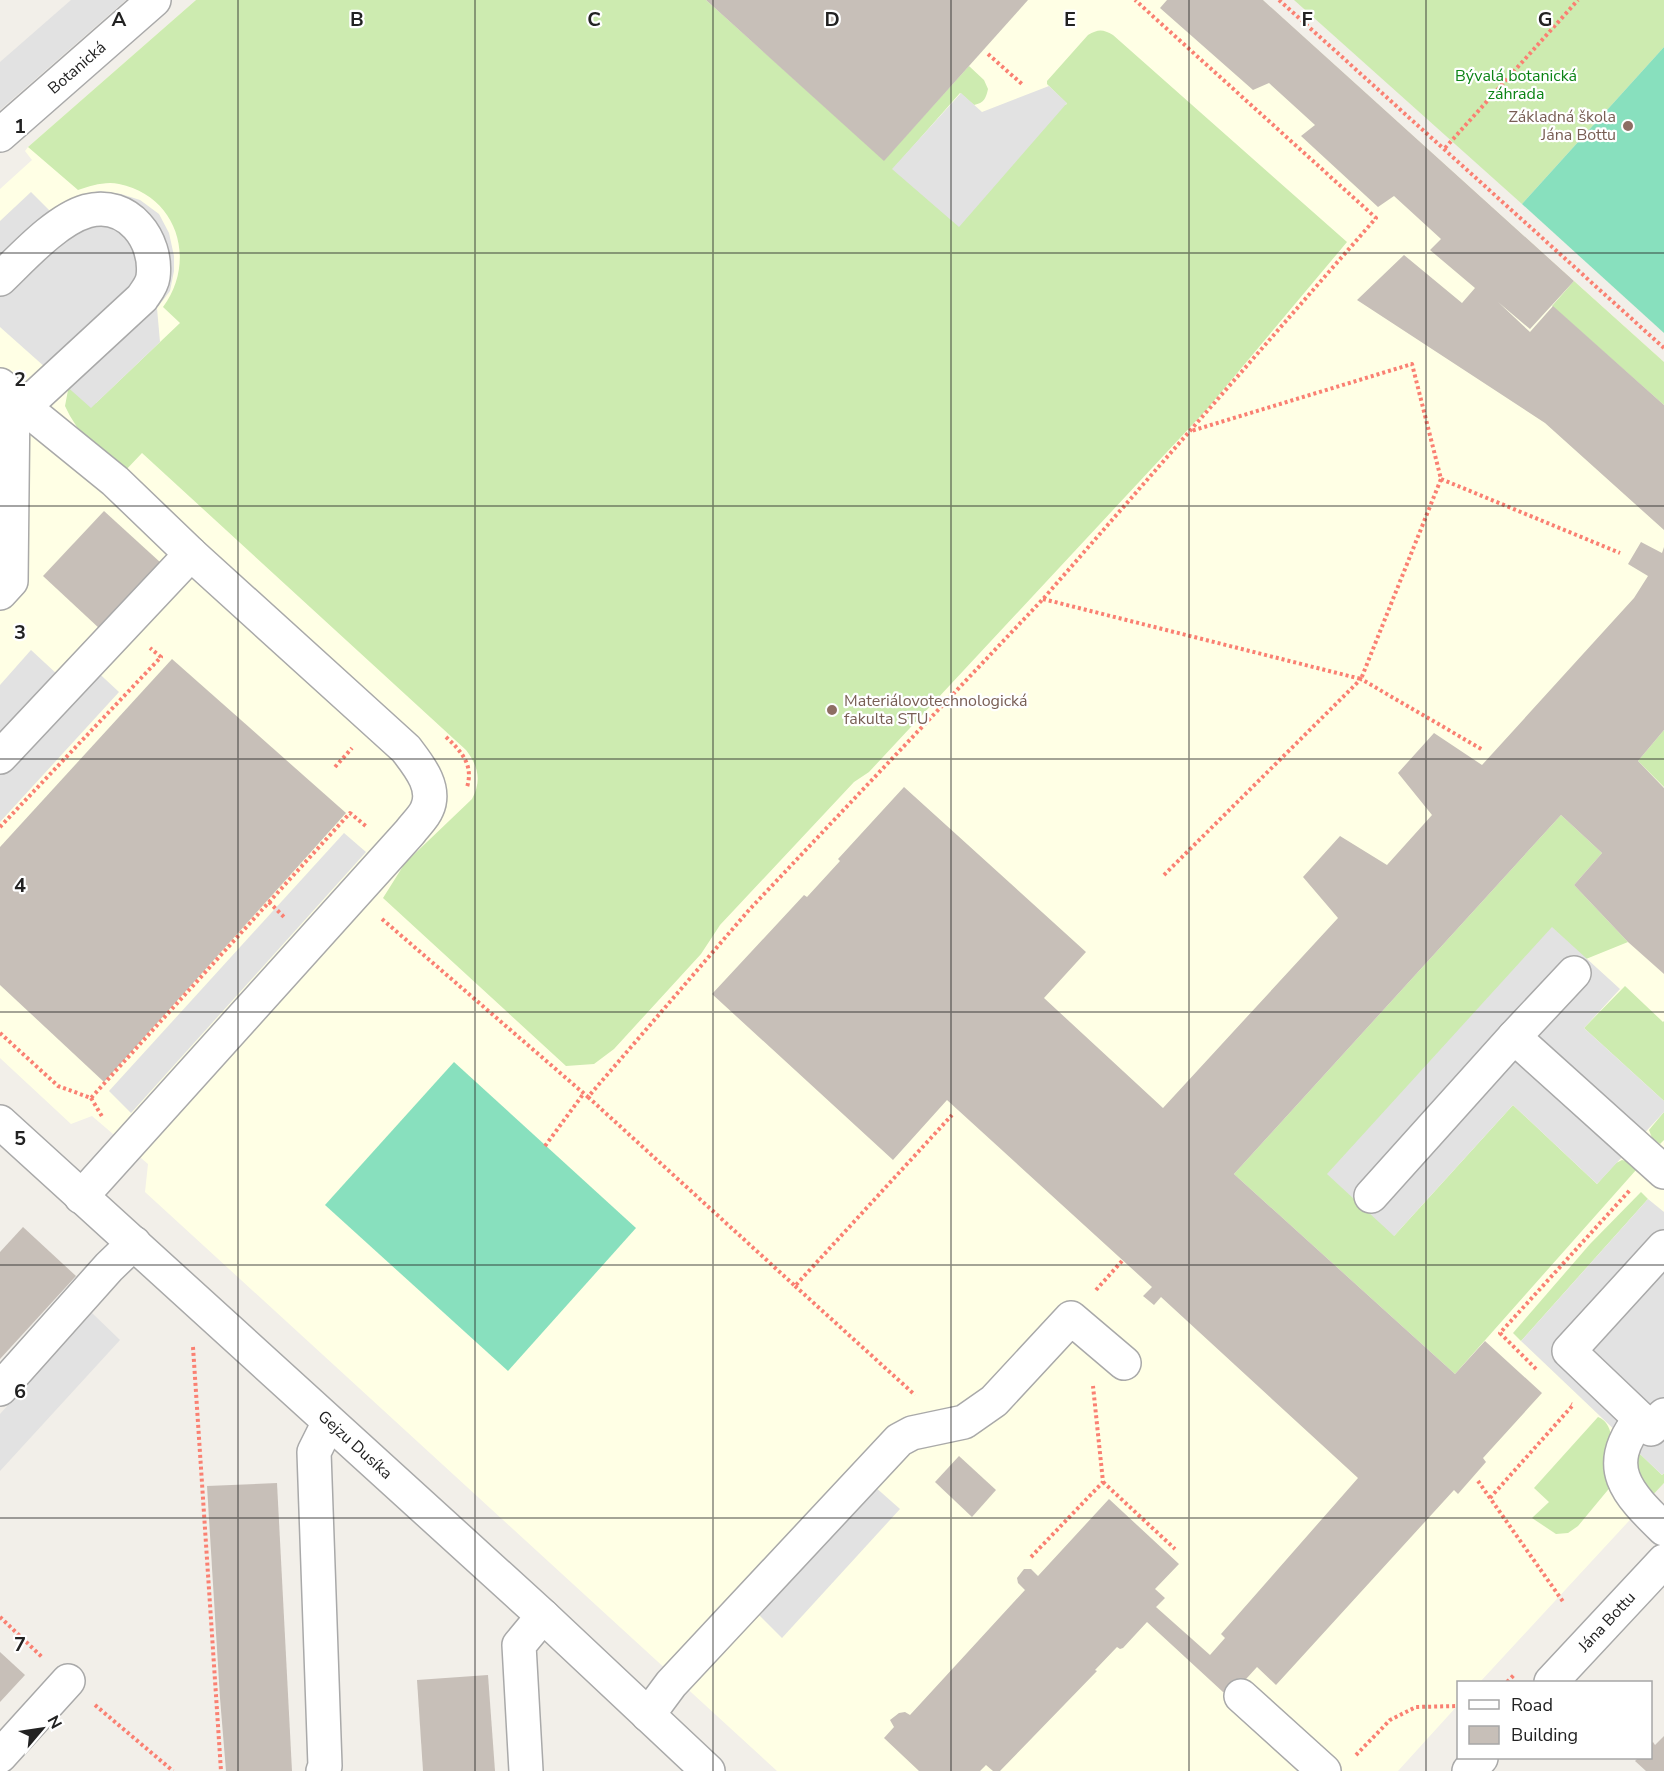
<svg xmlns="http://www.w3.org/2000/svg" width="1664" height="1771" viewBox="0 0 1664 1771" font-family="'Nunito Sans',sans-serif">
  <style>
    .education { fill: #ffffe5 }
    .grass { fill: #cdebb0 }
    .pitch { fill: #88e0be }
    .parking { fill: #e2e2e2 }
    .building { fill: #c7bfb8 }
    .lines { fill: none; stroke-linecap: round; stroke-linejoin: round }
    .minor-casing { stroke: #a9a9a9; stroke-width: 36 }
    .path { stroke: #fa8072; stroke-width: 4; stroke-dasharray: 3 3; stroke-linecap: butt }
    .minor { stroke: #fff; stroke-width: 33 }
    .grid { fill: none; stroke: #222; stroke-width: 1.5; stroke-opacity: 0.55 }
    .education-dot { fill: #8d6e63; stroke: #fff; stroke-width: 2 }
    .labels { text-anchor: middle; dominant-baseline: central; stroke-width: 4.5; stroke-linejoin: round; paint-order: stroke }
    .street-label { font-size: 16px; fill: #222; stroke: #fff }
    .park-label { font-size: 16px; fill: #0c8416; stroke: #fff }
    .education-label { font-size: 16px; fill: #785e54; stroke: #fff; text-anchor: end }
    .grid-label { font-size: 20px; text-anchor: middle; font-weight: bold; fill: #222; stroke: #fff; stroke-width: 4.5; stroke-linejoin: round; paint-order: stroke }
  </style>
  <rect width="100%" height="100%" fill="#f2efe9"/>
  <!-- education -->
  <path class="education" d="M196 0H1263L1664 362V1483L1480 1682H1458V1705L1398 1771H777L145 1192 148 1164 92 1116 71 1124 0 1058V189L32 160 25 151 28 147Z"/>
  <!-- grass -->
  <g class="grass">
    <path d="M196 0H706L884 160 969 66 984 80 988 89C986 98 984 103 974 105L960 93 893 169 1067 104 1047 84V81L1088 35C1098 29 1103 29 1113 35L1347 242 1207 409 869 772 854 782 720 925 701 954 614 1049 594 1064 566 1066 383 898 405 863 472 799C482 780 478 766 466 750L142 453 124 472 77 427 70 416 65 406 69 385 96 403 180 323 163 307C197 261 178 196 119 184 105 181 91 186 78 190L28 147Z"/>
    <path d="M1294 0H1664V47L1522 204Z"/>
    <path d="M1574 281 1664 362V405L1552 306Z"/>
    <path d="M1664 730V787L1638 761Z"/>
    <path d="M1561 815 1602 853 1574 885 1628 942 1586 959 1552 928 1394 1236 1513 1105 1597 1184 1616 1163 1622 1160 1626 1161 1636 1170 1455 1374 1234 1174Z"/>
    <path d="M1625 986 1663 1022 1664 1021V1101L1584 1028Z"/>
    <path d="M1664 1112V1140L1660 1144 1652 1138 1649 1130Z"/>
    <path d="M1641 1192 1648 1199 1521 1341 1513 1333 1590 1244Z"/>
    <path d="M1598 1417C1606 1420 1609 1427 1611 1434L1612 1485 1578 1526 1568 1533 1556 1534 1532 1518 1549 1502 1534 1488Z"/>
    <path d="M1635 1453H1639L1662 1475 1664 1473V1483L1650 1498 1641 1489Z"/>
  </g>
  <!-- pitch -->
  <g class="pitch">
    <path d="M1664 47V333L1522 204Z"/>
    <path d="M454 1062 636 1228 508 1371 325 1205Z"/>
  </g>
  <!-- parking -->
  <g class="parking">
    <path d="M71 0H126L0 110V62Z"/>
    <path d="M1049 86 1067 103 959 227 892 169 961 93 982 112Z"/>
    <path d="M99 191 121 194 140 200 159 214 169 233 174 256V271L170 291 157 308 160 342 91 408 0 327V221L31 192 53 214 78 196Z"/>
    <path d="M31 650 58 675 77 653 119 692 0 822V685Z"/>
    <path d="M344 833 366 852 131 1113 109 1091Z"/>
    <path d="M1552 927 1620 989 1584 1028 1664 1101V1112L1597 1184 1513 1105 1394 1236 1327 1174Z"/>
    <path d="M1648 1199 1664 1212V1473L1662 1475 1521 1341Z"/>
    <path d="M92 1313 120 1340 0 1471V1414Z"/>
    <path d="M874 1486 900 1509 782 1638 757 1613Z"/>
  </g>
  <!-- building -->
  <g class="building">
    <path d="M706 0H1028L884 161Z"/>
    <path d="M1167 0H1263L1574 281 1530 329 1498 302 1530 332 1553 306 1664 405V530L1545 423 1357 300 1404 255 1462 303 1475 288 1430 250 1441 239 1394 196 1378 207 1301 136 1315 125 1269 83 1253 90 1160 8Z"/>
    <path d="M104 511 161 563 100 629 43 576Z"/>
    <path d="M1641 542 1662 553 1664 547V730L1638 761 1664 788V974L1628 942 1574 885 1602 853 1561 815 1234 1174 1455 1374 1485 1341 1542 1393 1483 1458 1486 1462 1458 1494 1454 1490 1276 1685 1257 1667 1236 1690 1223 1692 1147 1622 1123 1648 1120 1649 1117 1647 1095 1670 1097 1671 1000 1771H993L986 1765 980 1771H919L884 1738 894 1727 890 1720 899 1713 905 1712 910 1715 1025 1590 1018 1583 1017 1578 1024 1569H1031L1038 1576 1109 1499 1179 1564 1155 1589 1165 1598 1156 1607 1210 1655 1225 1638 1221 1634 1358 1478 1161 1297 1154 1305 1143 1296 1152 1287 947 1100 893 1160 712 994 804 895 807 897 840 861 838 859 904 787 1086 952 1044 998 1163 1108 1338 918 1303 877 1340 836 1387 865 1432 815 1398 773 1434 733 1482 765 1634 598 1648 576 1628 564Z"/>
    <path d="M172 659 346 813 104 1082 0 985V847Z"/>
    <path d="M23 1227 76 1276 0 1359V1252Z"/>
    <path d="M959 1456 996 1490 972 1517 935 1482Z"/>
    <path d="M277 1483 292 1771H226L220 1698 207 1486Z"/>
    <path d="M0 1652 25 1675 0 1702Z"/>
    <path d="M488 1675 495 1771H423L417 1680Z"/>
    <path d="M1664 1736V1771H1646L1635 1761 1638 1758H1650V1744L1653 1742 1655 1745Z"/>
  </g>
  <g class="lines">
    <defs>
      <g id="minor">
        <path d="M0 135 154 0"/>
        <path d="M0 279C23 257 56 220 87 211 128 200 158 240 153 277 152 285 146 292 142 298L24 407"/>
        <path d="M0 385 24 407 115 481 191 554 406 749C418 765 437 787 427 809 424 817 415 825 410 832L81 1197"/>
        <path d="M0 593 11 581 13 397"/>
        <path d="M0 757 191 554"/>
        <path d="M1574 973 1514 1037 1664 1172"/>
        <path d="M0 1122 543 1616 708 1771"/>
        <path d="M1371 1196 1514 1037"/>
        <path d="M1664 1247 1569 1351 1651 1429 1664 1415"/>
        <path d="M0 1389 109 1267 134 1243"/>
        <path d="M1640 1419C1601 1467 1627 1493 1664 1529"/>
        <path d="M1551 1682 1664 1561"/>
        <path d="M1241 1696 1324 1771"/>
        <path d="M648 1715 671 1684 899 1440 912 1433 964 1422 994 1401 1071 1318 1124 1363"/>
        <path d="M0 1756 68 1681"/>
        <path d="M323 1771 325 1766 314 1452 329 1422"/>
        <path d="M526 1771 519 1645 543 1616"/>
        <path d="M1469 1771 1481 1758"/>
      </g>
    </defs>
    <!-- minor casing -->
    <use href="#minor" class="minor-casing"/>
    <!-- path -->
    <g class="path">
      <path d="M1279 0 1664 348"/>
      <path d="M988 54 1023 85"/>
      <path d="M1445 148 1578 0"/>
      <path d="M1441 479 1620 553"/>
      <path d="M1043 599 1361 679 1441 479 1412 364 1191 431"/>
      <path d="M446 737C461 751 474 765 467 787"/>
      <path d="M335 767 352 748"/>
      <path d="M0 827 161 657 150 648"/>
      <path d="M1164 875 1361 679 1483 750"/>
      <path d="M269 902 284 917"/>
      <path d="M382 919 588 1097 749 910 1043 599 1376 218 1135 0"/>
      <path d="M0 1033 58 1086 91 1098 350 813 367 827"/>
      <path d="M588 1097 795 1286 952 1115"/>
      <path d="M91 1098 103 1118"/>
      <path d="M545 1146 584 1093"/>
      <path d="M795 1286 915 1395"/>
      <path d="M1096 1290 1122 1261"/>
      <path d="M193 1347 221 1771"/>
      <path d="M1536 1369 1500 1333 1630 1190"/>
      <path d="M1478 1481 1564 1603"/>
      <path d="M1103 1482 1175 1549"/>
      <path d="M1490 1498 1573 1405 1571 1404"/>
      <path d="M1031 1557 1103 1482 1093 1386"/>
      <path d="M0 1617 43 1658"/>
      <path d="M1507 1682 1514 1675"/>
      <path d="M95 1705 173 1771"/>
      <path d="M1356 1755 1390 1720 1416 1707 1458 1706"/>
    </g>
    <!-- minor -->
    <use href="#minor" class="minor"/>
  </g>
  <!-- grid -->
  <path class="grid" d="M238 0V1771M475 0V1771M713 0V1771M951 0V1771M1189 0V1771M1426 0V1771M0 253H1664M0 506H1664M0 759H1664M0 1012H1664M0 1265H1664M0 1518H1664"/>
  <!-- markers -->
  <g class="education-dot">
    <circle cx="1628" cy="126" r="6"/>
    <circle cx="832" cy="710" r="6"/>
  </g>
  <g class="labels">
    <!-- street labels -->
    <g class="street-label">
      <text transform="translate(77 68) rotate(-41)">Botanická</text>
      <text transform="translate(355 1445) rotate(42)">Gejzu Dusíka</text>
      <text transform="translate(1607 1622) rotate(-47)">Jána Bottu</text>
    </g>
    <!-- park labels -->
    <g class="park-label">
      <text x="1516" y="76">Bývalá botanická<tspan x="1516" dy="18">záhrada</tspan></text>
    </g>
    <!-- education labels -->
    <g class="education-label">
      <text x="1616" y="117">Základná škola<tspan x="1616" dy="18">Jána Bottu</tspan></text>
      <text x="844" y="701" text-anchor="start">Materiálovotechnologická<tspan x="844" dy="18">fakulta STU</tspan></text>
    </g>
  </g>
  <g class="grid-label">
    <text x="119" y="26">A</text>
    <text x="357" y="26">B</text>
    <text x="594" y="26">C</text>
    <text x="832" y="26">D</text>
    <text x="1070" y="26">E</text>
    <text x="1307" y="26">F</text>
    <text x="1545" y="26">G</text>
    <text x="20" y="133">1</text>
    <text x="20" y="386">2</text>
    <text x="20" y="639">3</text>
    <text x="20" y="892">4</text>
    <text x="20" y="1145">5</text>
    <text x="20" y="1398">6</text>
    <text x="20" y="1651">7</text>
  </g>
  <!-- legend -->
  <rect x="1457" y="1681" width="195" height="78" fill="#ffffff" stroke="#a7a7a7" stroke-width="1.5"/>
  <rect x="1469" y="1700" width="30" height="9" fill="#ffffff" stroke="#a7a7a7" stroke-width="1.5"/>
  <text x="1511" y="1711" font-size="18" fill="#222222">Road</text>
  <rect x="1469" y="1726" width="30" height="18" fill="#c7bfb8" stroke="#a7a7a7" stroke-width="1.5"/>
  <text x="1511" y="1741" font-size="18" fill="#222222">Building</text>
  <!-- north arrow -->
  <g transform="translate(42 1729) rotate(61)" stroke="#ffffff" stroke-width="4.5" paint-order="stroke">
  <path d="M0-4.5L10 22L0 15L-10 22Z" fill="#222222"/>
  <text y="-9" font-size="16" font-weight="bold" text-anchor="middle" fill="#222222">N</text>
  </g>
</svg>
